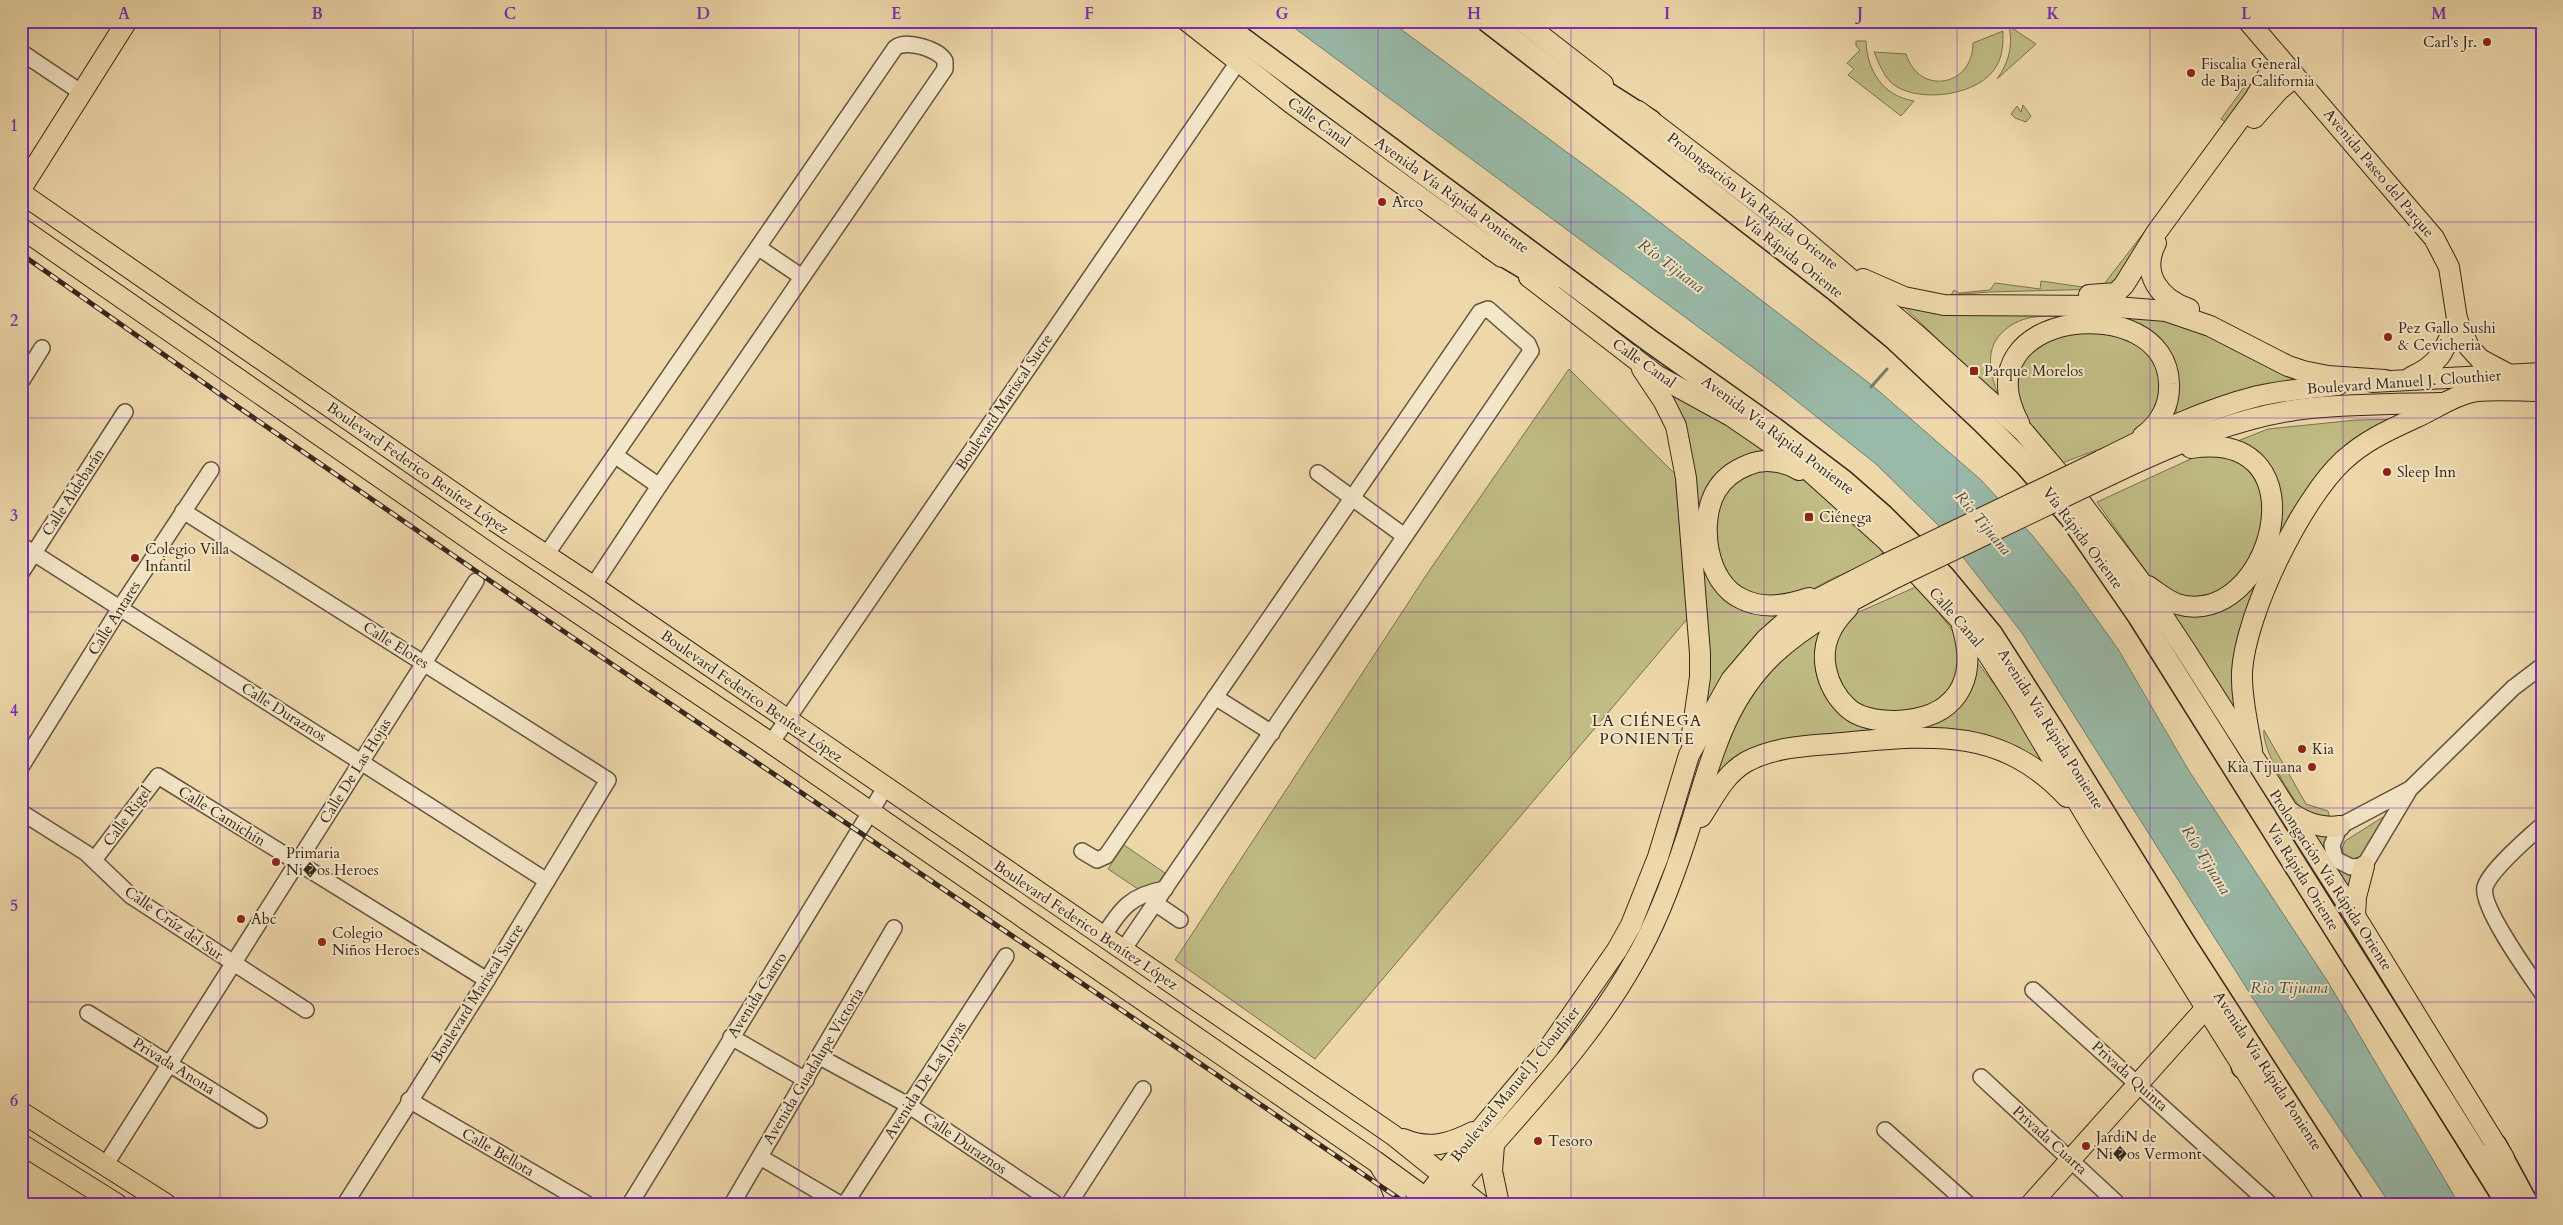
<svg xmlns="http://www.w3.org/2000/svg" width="2563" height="1225" viewBox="0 0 2563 1225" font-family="Cardo,serif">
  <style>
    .green { fill: #c0bc84; stroke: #7b7250 }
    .water { fill: #99baa8; stroke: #717f70 }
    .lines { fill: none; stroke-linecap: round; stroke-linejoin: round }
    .stream { stroke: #717f70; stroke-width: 3 }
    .minor-casing { stroke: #64533f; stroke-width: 18 }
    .major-casing { stroke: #36271b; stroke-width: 22 }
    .highway-casing { stroke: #36271b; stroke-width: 25 }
    .minor { stroke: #f4e6c8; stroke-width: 15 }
    .major { stroke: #eed8aa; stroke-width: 20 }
    .highway { stroke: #eed8aa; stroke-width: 22 }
    .rail-casing { stroke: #36271b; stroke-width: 5 }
    .rail { stroke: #f4e6c8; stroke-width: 3; stroke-dasharray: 9; stroke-linecap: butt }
    .major-bridge-casing { stroke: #36271b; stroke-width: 22; stroke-linecap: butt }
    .major-bridge { stroke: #eed8aa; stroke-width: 20 }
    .grid { fill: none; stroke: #7b2cbf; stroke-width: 1; stroke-opacity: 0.55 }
    .poi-dot { fill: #8f2418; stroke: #f4e6c8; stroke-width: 2 }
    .labels { text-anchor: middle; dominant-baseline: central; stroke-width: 4; stroke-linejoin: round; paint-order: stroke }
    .poi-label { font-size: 15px; fill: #36271b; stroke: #f4e6c8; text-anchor: start }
    .street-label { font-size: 15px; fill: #36271b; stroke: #f4e6c8 }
    .water-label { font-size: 16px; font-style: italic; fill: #4f4c3e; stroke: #f4e6c8 }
    .neighbourhood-label { font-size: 16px; letter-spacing: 1px; fill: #36271b; stroke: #f4e6c8 }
    .neatline { fill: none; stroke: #7b2cbf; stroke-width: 2 }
    .grid-label { font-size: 16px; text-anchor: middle; font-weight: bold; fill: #7b2cbf }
  </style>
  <rect width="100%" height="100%" fill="#eed8aa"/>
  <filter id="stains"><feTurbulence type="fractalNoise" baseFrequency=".004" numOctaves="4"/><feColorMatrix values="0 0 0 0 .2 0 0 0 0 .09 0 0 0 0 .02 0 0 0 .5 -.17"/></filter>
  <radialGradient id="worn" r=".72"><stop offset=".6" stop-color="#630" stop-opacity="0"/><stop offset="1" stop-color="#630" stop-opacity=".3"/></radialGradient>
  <!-- green -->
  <g class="green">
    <path d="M2009 26 2036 44 1997 79C2009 62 2013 46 2009 26Z"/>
    <path d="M2003 31C2003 42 2003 55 1997 65 1982 95 1921 104 1894 85 1884 78 1879 63 1874 52L1906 54C1919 96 1973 87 1973 43Z"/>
    <path d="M1856 41H1866C1867 71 1883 96 1914 101L1901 116 1848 75 1854 69 1847 63 1860 50 1856 46Z"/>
    <path d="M2247 83 2252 87 2229 125 2221 119Z"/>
    <path d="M2023 105 2031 116 2026 122 2015 118 2011 114 2017 106 2021 112Z"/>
    <path d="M2145 231 2120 281 2102 289 1989 292 1951 295 1954 290 1959 293 1990 290 1995 283 2040 289 2041 281 2090 288 2094 284 2101 288Z"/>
    <path d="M1900 303 2122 313 2184 322 2298 380 2241 392 2169 423 2176 413 2177 394 2165 349C2122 335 2046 296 2006 329 1983 347 1990 373 1999 398Z"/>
    <path d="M2116 327 2162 363 2159 415 2126 439 2062 463 2033 430 2016 403 2019 360 2052 334Z"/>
    <path d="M1569 369 1675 474 1688 618 1315 1059 1175 960 1429 571Z"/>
    <path d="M1667 388 1772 453 1886 551C1864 567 1838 574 1815 588 1769 617 1737 667 1702 707Z"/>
    <path d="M2411 419 2333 468 2255 609 2244 731 2165 606 2204 611 2226 607 2249 585 2279 517V486L2273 470 2256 452 2235 442 2268 429 2356 420Z"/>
    <path d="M2219 446 2266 483 2268 528 2230 589 2196 600 2167 593 2154 583 2097 502Z"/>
    <path d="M1918 586 2018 715 2050 771 2010 748H1762L1702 805 1742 711 1773 665 1818 630Z"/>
    <path d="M2264 730 2306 804 2328 811 2330 819C2323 819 2310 815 2304 810 2291 800 2261 747 2264 730Z"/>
    <path d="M2383 817 2386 818 2366 856 2353 862 2346 858 2342 849 2345 841Z"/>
    <path d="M2312 834 2333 836 2331 839 2353 874 2351 898Z"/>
    <path d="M1124 845 1165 873 1158 883 1141 891 1108 869Z"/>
  </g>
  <!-- water -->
  <path class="water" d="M1285 21H1390L1622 193 1873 386 1981 480 2032 535 2072 585 2118 649 2189 771 2328 982 2459 1204H2390L2261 1011 2022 633 1938 525 1876 464 1774 383Z"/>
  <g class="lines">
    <!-- stream -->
    <path class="stream" d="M1871 387 1887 369"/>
    <defs>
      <g id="minor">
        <path d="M21 52 82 93"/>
        <path d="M759 248 802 277"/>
        <path d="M21 382 42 348"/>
        <path d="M616 456 659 486"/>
        <path d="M1318 473 1403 535"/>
        <path d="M183 511 608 780 487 980 345 1204"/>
        <path d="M21 545 547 881"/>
        <path d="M546 555 895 48C906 39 939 49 945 61V69L659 486 593 586"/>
        <path d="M21 573 125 412"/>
        <path d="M1215 697 1272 733"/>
        <path d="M771 743 1238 62"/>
        <path d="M21 767 120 608 211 470"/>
        <path d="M2410 789 2340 826 2332 845 2335 859 2351 867 2364 866 2410 789 2513 688 2542 666"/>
        <path d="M21 812 86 853 131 896 306 1010"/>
        <path d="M2542 825C2528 838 2490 870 2485 887 2480 906 2529 974 2542 993"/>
        <path d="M1082 851 1097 860 1106 856 1480 312 1488 309 1528 344 1531 351 1123 950"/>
        <path d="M94 860 158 776 487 980"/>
        <path d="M1155 903 1180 920"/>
        <path d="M1103 937C1121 908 1131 895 1165 889"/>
        <path d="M2033 990 2270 1204"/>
        <path d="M88 1013 259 1120"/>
        <path d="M731 1037 806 1080"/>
        <path d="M820 1057 908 1105 1056 1204"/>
        <path d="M1981 1077 2118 1204"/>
        <path d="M409 1100 587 1204"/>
        <path d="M1885 1130 1968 1204"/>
        <path d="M760 1157 840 1204"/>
        <path d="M106 1164 476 581"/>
        <path d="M630 1204 885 788"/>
        <path d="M732 1204 894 928"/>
        <path d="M845 1204 1006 956"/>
        <path d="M1069 1204 1143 1089"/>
      </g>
      <g id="major">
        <path d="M1187 21 1291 103 1502 257"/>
        <path d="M1522 21 1603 84"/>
        <path d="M2248 21 2434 238 2449 267 2457 319 2469 347 2480 359 2508 374"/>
        <path d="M1638 111 1783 222 1918 336 2023 431 2057 471 2138 578 2186 651 2355 916 2504 1158"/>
        <path d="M2254 118 2279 90 2295 77"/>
        <path d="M21 189 127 21"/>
        <path d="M21 193 493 520 593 586 1393 1135 1479 1204"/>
        <path d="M21 228 499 560 771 743 1375 1161 1434 1204"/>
        <path d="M2156 243C2140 274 2160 299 2189 309"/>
        <path d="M1529 277 1656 375 1731 416 1804 466 1886 540 1961 621 1987 653 2018 701 2095 831 2329 1204"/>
        <path d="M1863 279 1904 297 1944 305 2104 306 2166 311 2210 326 2288 366 2303 371 2328 376 2385 380"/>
        <path d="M2089 295 2116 293 2124 285 2156 233 2255 98 2268 75 2282 61"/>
        <path d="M1642 369 1664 402 1676 426 1686 478 1700 653V677L1691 741"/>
        <path d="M2411 377C2442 363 2445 349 2457 319"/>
        <path d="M2372 382 2542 373"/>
        <path d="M2019 423C1958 309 2167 288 2169 384 2170 405 2160 424 2143 436"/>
        <path d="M2100 461C2151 435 2203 410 2258 396 2284 390 2311 388 2338 385"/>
        <path d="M1799 470C1784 461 1764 458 1748 465 1735 470 1723 479 1716 491 1698 522 1706 583 1742 599 1764 610 1787 605 1809 598"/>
        <path d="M2112 474C2175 444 2242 415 2311 408 2354 404 2398 404 2441 403"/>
        <path d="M2148 586C2157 592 2166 600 2177 604 2271 632 2327 427 2191 448"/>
        <path d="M1848 608C1831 625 1821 644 1826 669 1829 684 1837 698 1848 708 1860 719 1880 721 1896 721 1955 719 1979 682 1962 626"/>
        <path d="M2252 750C2248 724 2241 698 2242 672 2245 614 2302 498 2344 460 2366 440 2389 430 2415 418 2435 409 2456 394 2477 391 2498 389 2521 391 2542 391"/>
        <path d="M2288 811C2304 822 2320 829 2340 826"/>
        <path d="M1701 817C1715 796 1724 775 1746 762 1775 746 1810 746 1842 743 1930 735 2001 726 2067 797"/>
        <path d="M2355 916 2356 897 2364 866"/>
        <path d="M21 1112 166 1204"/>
        <path d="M1403 1139C1429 1150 1449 1144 1473 1132"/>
        <path d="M21 1144 117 1204"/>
        <path d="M1494 1145 1492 1171 1499 1204"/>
        <path d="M1381 1168 1387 1177 1398 1204"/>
        <path d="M1421 1204 1453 1162 1548 1049 1617 950 1631 925 1658 857 1689 755 1731 680 1766 639 1793 615 1812 602 1886 564"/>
        <path d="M1443 1204C1508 1123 1583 1053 1634 962 1657 923 1673 879 1687 836 1709 770 1720 705 1774 654 1811 620 1855 599 1899 576"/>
        <path d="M2031 1204 2205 1009"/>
      </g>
      <g id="highway">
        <path d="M1218 21 1650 341 1773 428 1843 481 1883 516 1943 576 1991 634 2052 729 2184 943 2352 1204"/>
        <path d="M1488 21 1836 290 1894 338 1983 422 2027 466 2070 516 2139 616 2508 1204"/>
        <path d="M1584 79 1650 121"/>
        <path d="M1490 247 1549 282"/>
        <path d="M2231 1034 2240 1050 2243 1067"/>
        <path d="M2495 1145 2527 1204"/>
      </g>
    </defs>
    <!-- minor casing -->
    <use href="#minor" class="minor-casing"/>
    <!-- major casing -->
    <use href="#major" class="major-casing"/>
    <!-- highway casing -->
    <use href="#highway" class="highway-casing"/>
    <!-- minor -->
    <use href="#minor" class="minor"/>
    <!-- major -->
    <use href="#major" class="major"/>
    <!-- highway -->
    <use href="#highway" class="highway"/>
    <defs>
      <path id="rail" d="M21 254 241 409 544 618 1407 1204"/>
    </defs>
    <!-- rail casing -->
    <use href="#rail" class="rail-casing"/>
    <!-- rail -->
    <use href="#rail" class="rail"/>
    <defs>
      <g id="major-bridge">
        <path d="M1886 564 2100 461"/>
        <path d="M1899 576 2112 474"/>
      </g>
    </defs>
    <!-- major-bridge casing -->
    <use href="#major-bridge" class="major-bridge-casing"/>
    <!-- major-bridge -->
    <use href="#major-bridge" class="major-bridge"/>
  </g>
  <!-- grid -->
  <path class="grid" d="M220 21V1204M413 21V1204M606 21V1204M799 21V1204M992 21V1204M1185 21V1204M1378 21V1204M1571 21V1204M1764 21V1204M1957 21V1204M2150 21V1204M2343 21V1204M21 222H2542M21 418H2542M21 612H2542M21 808H2542M21 1002H2542"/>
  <!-- markers -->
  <g class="poi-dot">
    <circle cx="2487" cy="42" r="5"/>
    <circle cx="2191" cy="73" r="5"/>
    <circle cx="1382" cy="202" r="5"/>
    <circle cx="2388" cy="337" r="5"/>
    <rect x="1969" y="366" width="10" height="10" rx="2.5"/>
    <circle cx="2387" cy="472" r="5"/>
    <rect x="1804" y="512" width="10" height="10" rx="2.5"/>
    <circle cx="135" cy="558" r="5"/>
    <circle cx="2302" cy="749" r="5"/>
    <circle cx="2312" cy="767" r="5"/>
    <circle cx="276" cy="862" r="5"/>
    <circle cx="241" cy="919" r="5"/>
    <circle cx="322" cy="942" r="5"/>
    <circle cx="1538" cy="1141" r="5"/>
    <circle cx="2086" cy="1146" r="5"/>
  </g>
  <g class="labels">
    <!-- poi labels -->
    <g class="poi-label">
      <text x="2477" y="42" text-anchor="end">Carl's Jr.</text>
      <text x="2201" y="64">Fiscalia General<tspan x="2201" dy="17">de Baja California</tspan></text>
      <text x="1392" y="202">Arco</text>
      <text x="2398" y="328">Pez Gallo Sushi<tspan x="2398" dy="17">&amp; Cevicheria</tspan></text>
      <text x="1984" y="371">Parque Morelos</text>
      <text x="2397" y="472">Sleep Inn</text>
      <text x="1819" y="517">Ciénega</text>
      <text x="145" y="549">Colegio Villa<tspan x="145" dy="17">Infantil</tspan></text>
      <text x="2312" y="749">Kia</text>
      <text x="2302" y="767" text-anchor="end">Kia Tijuana</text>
      <text x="286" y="853">Primaria<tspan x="286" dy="17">Ni�os Heroes</tspan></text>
      <text x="251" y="919">Abc</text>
      <text x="332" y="933">Colegio<tspan x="332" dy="17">Niños Heroes</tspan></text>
      <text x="2096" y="1137">JardiN de<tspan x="2096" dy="17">Ni�os Vermont</tspan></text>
      <text x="1548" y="1141">Tesoro</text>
    </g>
    <!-- street labels -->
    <g class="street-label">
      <text transform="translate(1319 122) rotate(36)">Calle Canal</text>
      <text transform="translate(2379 173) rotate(50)">Avenida Paseo del Parque</text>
      <text transform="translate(1452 195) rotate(36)">Avenida Vía Rápida Poniente</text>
      <text transform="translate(1753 201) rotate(38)">Prolongación Vía Rápida Oriente</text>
      <text transform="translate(1793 257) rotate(38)">Vía Rápida Oriente</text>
      <text transform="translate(1644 363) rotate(35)">Calle Canal</text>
      <text transform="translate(2404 382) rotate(-4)">Boulevard Manuel J. Clouthier</text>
      <text transform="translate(1004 402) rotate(-56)">Boulevard Mariscal Sucre</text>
      <text transform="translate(1778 435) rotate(37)">Avenida Vía Rápida Poniente</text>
      <text transform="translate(418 468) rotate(35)">Boulevard Federico Benítez López</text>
      <text transform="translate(73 492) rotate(-57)">Calle Aldebarán</text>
      <text transform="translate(2083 538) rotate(53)">Vía Rápida Oriente</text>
      <text transform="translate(1956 617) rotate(49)">Calle Canal</text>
      <text transform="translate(114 618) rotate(-58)">Calle Antares</text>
      <text transform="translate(396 645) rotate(32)">Calle Elotes</text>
      <text transform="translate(752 696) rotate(35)">Boulevard Federico Benítez López</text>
      <text transform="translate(284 712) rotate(32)">Calle Duraznos</text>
      <text transform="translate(2051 729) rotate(58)">Avenida Vía Rápida Poniente</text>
      <text transform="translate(355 771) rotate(-58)">Calle De Las Hojas</text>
      <text transform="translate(127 816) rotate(-54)">Calle Rigel</text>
      <text transform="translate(222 816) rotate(32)">Calle Camichín</text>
      <text transform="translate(2303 877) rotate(58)">Vía Rápida Oriente</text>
      <text transform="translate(2331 880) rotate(57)">Prolongación Vía Rápida Oriente</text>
      <text transform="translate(174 923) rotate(35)">Calle Crúz del Sur</text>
      <text transform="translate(1086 925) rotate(34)">Boulevard Federico Benítez López</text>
      <text transform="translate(477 993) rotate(-58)">Boulevard Mariscal Sucre</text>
      <text transform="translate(757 995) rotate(-58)">Avenida Castro</text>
      <text transform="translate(174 1066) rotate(32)">Privada Anona</text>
      <text transform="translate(813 1066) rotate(-59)">Avenida Guadalupe Victoria</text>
      <text transform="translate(2268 1071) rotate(57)">Avenida Vía Rápida Poniente</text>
      <text transform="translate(2130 1076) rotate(42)">Privada Quinta</text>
      <text transform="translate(925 1080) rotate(-57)">Avenida De Las Joyas</text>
      <text transform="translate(1515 1084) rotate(-51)">Boulevard Manuel J. Clouthier</text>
      <text transform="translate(2050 1140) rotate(42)">Privada Cuarta</text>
      <text transform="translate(965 1143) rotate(34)">Calle Duraznos</text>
      <text transform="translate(498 1152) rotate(30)">Calle Bellota</text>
    </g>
    <!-- water labels -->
    <g class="water-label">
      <text transform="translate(1671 266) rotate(37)">Río Tijuana</text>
      <text transform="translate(1983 523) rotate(50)">Río Tijuana</text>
      <text transform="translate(2206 860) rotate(58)">Río Tijuana</text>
      <text x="2289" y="988">Rio Tijuana</text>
    </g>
    <!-- neighbourhood labels -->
    <g class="neighbourhood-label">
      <text x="1647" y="721">LA CIÉNEGA<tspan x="1647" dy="18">PONIENTE</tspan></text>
    </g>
  </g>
  <!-- margin -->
  <rect width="2563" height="1225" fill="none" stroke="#eed8aa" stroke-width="55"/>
  <rect x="28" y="28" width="2508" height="1170" class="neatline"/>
  <g class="grid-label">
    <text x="124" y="19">A</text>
    <text x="317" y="19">B</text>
    <text x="510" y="19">C</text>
    <text x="703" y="19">D</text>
    <text x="896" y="19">E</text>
    <text x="1089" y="19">F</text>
    <text x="1282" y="19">G</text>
    <text x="1474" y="19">H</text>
    <text x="1667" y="19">I</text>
    <text x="1860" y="19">J</text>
    <text x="2053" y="19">K</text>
    <text x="2246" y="19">L</text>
    <text x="2439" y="19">M</text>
    <text x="14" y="131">1</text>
    <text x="14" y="326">2</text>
    <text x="14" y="521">3</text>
    <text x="14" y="716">4</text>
    <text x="14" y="911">5</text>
    <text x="14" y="1106">6</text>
  </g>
  <rect width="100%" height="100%" filter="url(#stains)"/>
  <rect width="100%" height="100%" fill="url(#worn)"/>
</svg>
